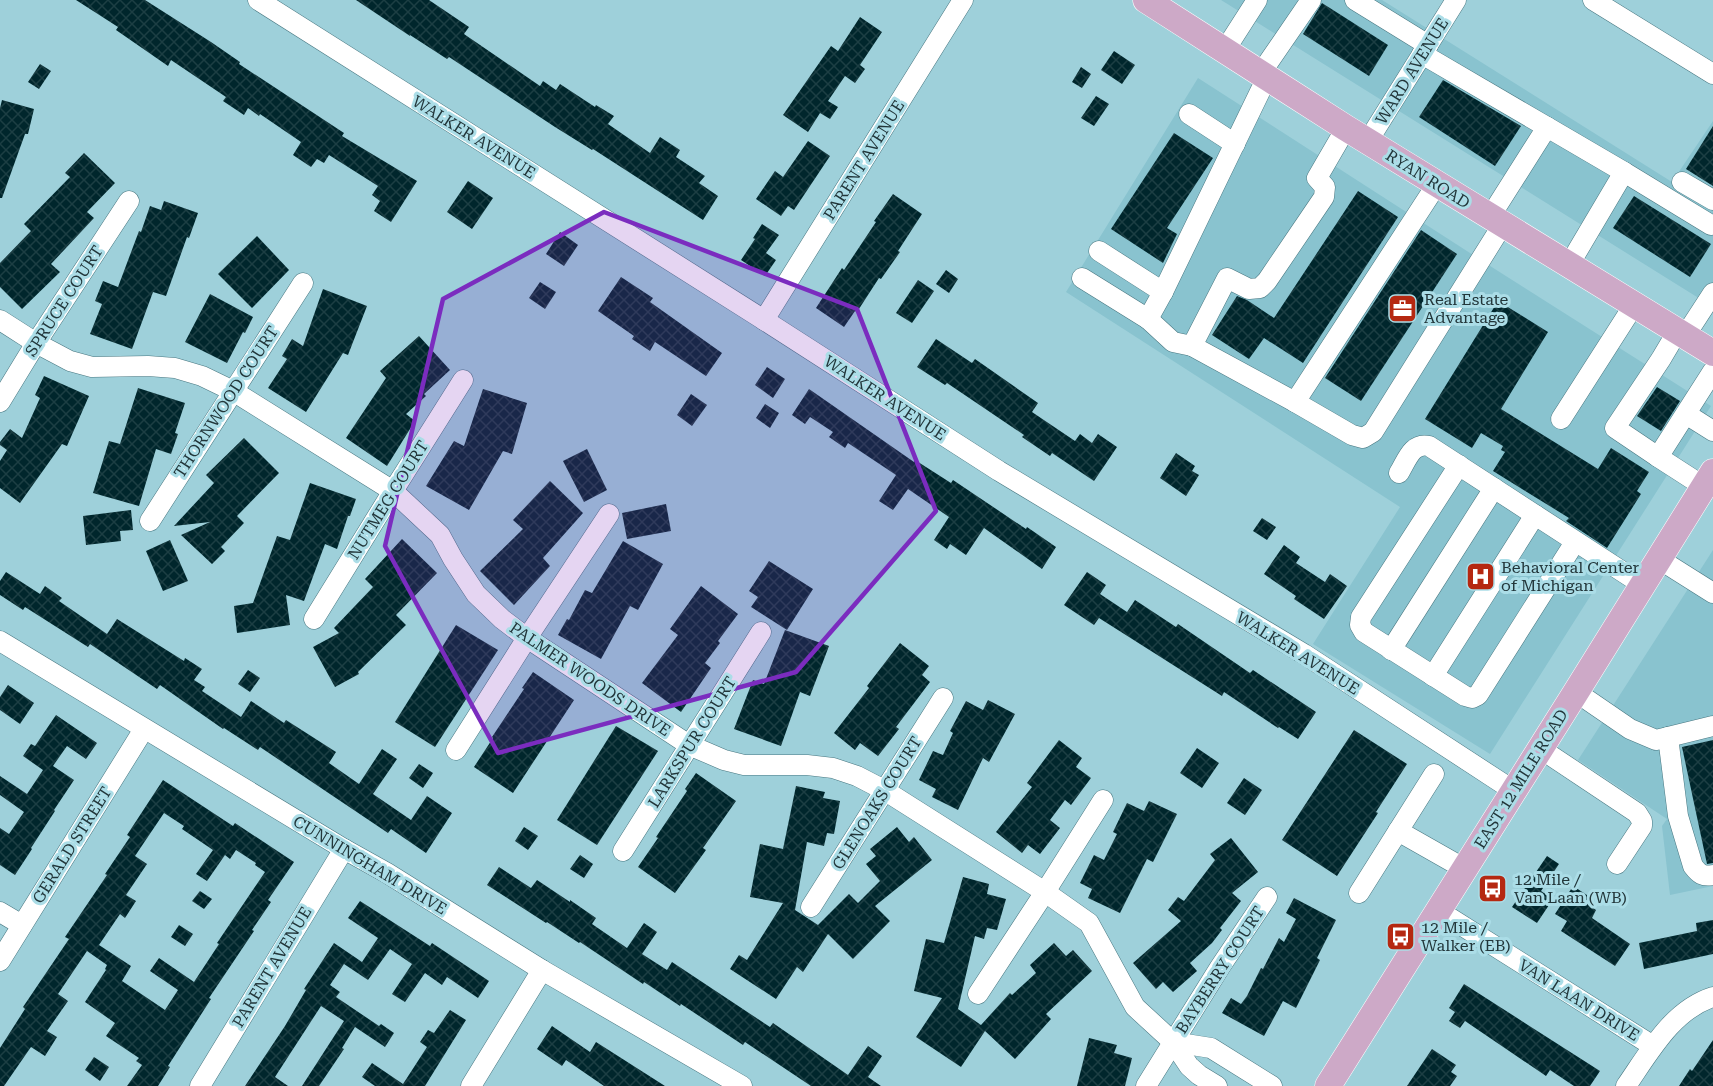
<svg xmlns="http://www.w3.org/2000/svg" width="1713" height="1086" viewBox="0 0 1713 1086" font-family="'Roboto Serif',serif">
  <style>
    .built { fill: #89c3cf }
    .building { fill: url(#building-cross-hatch); fill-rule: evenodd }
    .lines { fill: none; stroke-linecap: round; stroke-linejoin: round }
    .minor-casing { stroke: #487781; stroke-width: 21 }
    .major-casing { stroke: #fff; stroke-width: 27 }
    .minor { stroke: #fff; stroke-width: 20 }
    .major { stroke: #cda9c7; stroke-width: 26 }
    .marked { fill: #7b2cbf; fill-opacity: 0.2; stroke: #7b2cbf; stroke-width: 4.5; stroke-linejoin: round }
    .labels { text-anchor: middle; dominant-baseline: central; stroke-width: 6; stroke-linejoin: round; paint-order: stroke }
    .street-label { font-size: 16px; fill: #22363a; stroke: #abdde7 }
    .poi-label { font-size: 16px; fill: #22363a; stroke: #abdde7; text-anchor: start }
  </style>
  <defs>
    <pattern id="building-cross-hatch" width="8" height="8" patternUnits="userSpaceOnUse" patternTransform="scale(1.5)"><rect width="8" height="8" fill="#00262c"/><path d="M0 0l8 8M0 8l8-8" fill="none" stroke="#1c3e43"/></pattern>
  </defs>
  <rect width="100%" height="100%" fill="#9ed0da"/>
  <!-- built -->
  <g class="built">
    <path d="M1221 0H1382L1672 182 1713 121V307Z"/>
    <path d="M1198 78 1498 271 1711 406 1490 754 1313 644 1400 507 1066 292Z"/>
    <path d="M1713 550V886L1670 895 1662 826 1667 819 1578 760Z"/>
  </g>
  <!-- building -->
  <g class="building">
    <path d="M76 0H145L211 42 240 62 239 64 344 133 342 136 417 181 391 222 374 211 380 201 372 195 378 186 329 155 324 163 317 159 311 167 293 155 301 142 260 114 259 116 248 108 244 115 223 101 226 97 171 60 168 66 116 30 118 27Z"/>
    <path d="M356 0H429L469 27 464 34 540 86 543 81 556 90 560 84 595 107 596 105 614 116 608 124 650 153 660 137 680 150 676 157 705 176 699 183 718 196 703 220 593 149 592 150 555 127 449 57 447 59 410 35V36Z"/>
    <path d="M1322 3 1388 45 1369 76 1303 34Z"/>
    <path d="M860 17 882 32 860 65 865 69 855 83 845 76 828 101 838 107 830 119 820 113 808 132 783 115 831 46 838 51Z"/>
    <path d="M1114 51 1135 65 1122 84 1101 70Z"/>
    <path d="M40 64 51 71 39 89 28 82Z"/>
    <path d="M1081 67 1091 74 1082 88 1072 82Z"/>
    <path d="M1443 80 1521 126 1495 166 1419 117Z"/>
    <path d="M1096 96 1109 104 1094 126 1081 118Z"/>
    <path d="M2 100 34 109 28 134H25L2 198H0V108Z"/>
    <path d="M1713 126V186L1686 169Z"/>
    <path d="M1174 133 1213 158 1167 228 1177 234 1163 263 1111 229Z"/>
    <path d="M808 141 830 156 794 210 788 206 781 216 756 199 775 171 783 177Z"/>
    <path d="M84 153 115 183 87 212 94 218 51 264 60 272 22 309 0 287V263L31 231 24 224 70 177 65 173Z"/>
    <path d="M468 181 493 198 472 229 447 212Z"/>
    <path d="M1358 191 1398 217 1303 363 1264 338 1249 359 1212 335 1237 296 1247 300 1274 318Z"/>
    <path d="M893 194 922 214 898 251 900 252 881 279 879 278 857 312 855 311 844 327 816 308 842 268 844 270 876 222 874 221Z"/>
    <path d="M1634 196 1711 244 1690 277 1613 228Z"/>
    <path d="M164 201 198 213 189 238 187 237 166 296 153 292 132 349 90 334 102 304 95 301 103 281 118 287 139 231 141 232 150 206 161 210Z"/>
    <path d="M762 224 779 235 766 253 776 260 765 276 741 260 755 239 753 238Z"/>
    <path d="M1421 230 1457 254 1361 401 1325 378Z"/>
    <path d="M560 232 578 245 564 266 546 254Z"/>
    <path d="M257 236 289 270 252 308 218 274Z"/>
    <path d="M946 270 958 279 949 293 936 284Z"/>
    <path d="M621 277 653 298 650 302 722 353 706 376 655 342 650 351 632 339 634 336 598 311Z"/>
    <path d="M918 280 934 291 912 323 896 313Z"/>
    <path d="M540 282 556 292 545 309 529 298Z"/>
    <path d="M323 289 367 306 348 355 343 353 306 412 268 388 287 359 282 356 292 339 303 346Z"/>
    <path d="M210 294 253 317 245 333 243 332 227 363 185 342Z"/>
    <path d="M1498 301 1548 332 1501 409 1598 469 1611 448 1649 472 1637 491 1641 494 1607 548 1566 521 1569 518 1493 471 1505 452 1501 450 1503 446 1481 433 1472 448 1425 419Z"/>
    <path d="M419 336 450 370 424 394 426 396 406 414 415 421 387 466 346 438 386 378 380 371Z"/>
    <path d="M936 339 972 363 975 359 1038 403 1032 412 1075 441 1080 434 1092 443 1098 434 1117 447 1094 481 1052 453 1050 456 1022 437 1024 435 947 383 945 385 917 367Z"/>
    <path d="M767 367 785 379 773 398 755 385Z"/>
    <path d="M44 376 89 396 67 446 62 444 20 503 0 488V461L7 450 0 445V442L10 429 22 438 40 398 35 395Z"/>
    <path d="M1657 387 1680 401 1661 431 1637 416Z"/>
    <path d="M138 388 185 403 175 433 178 434 171 454 156 449 139 506 93 493 109 441 120 444Z"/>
    <path d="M483 389 527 403 512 454 503 451 469 510 426 486 454 441 464 446Z"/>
    <path d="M809 389 914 462 915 460 951 483 953 480 1026 529 1027 527 1056 547 1042 569 984 528 966 555 950 544 947 549 934 540 949 517 908 489 893 510 879 501 896 475 848 443 845 448 829 437 833 432 810 417 805 424 792 415Z"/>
    <path d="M691 394 707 405 692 426 677 415Z"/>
    <path d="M765 404 779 413 770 428 756 418Z"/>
    <path d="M244 438 279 473 237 516 244 523 221 547 225 551 212 564 181 535 210 522 174 526 214 483 206 475Z"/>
    <path d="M587 449 607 490 584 502 563 461Z"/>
    <path d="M1176 453 1195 466 1192 471 1199 475 1186 496 1160 478Z"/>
    <path d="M550 481 583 513 543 558 550 566 514 605 480 571 523 529 513 520Z"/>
    <path d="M310 483 356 499 350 516H348L337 549 325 544 304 601 286 595 290 625 237 633 234 606 253 603 277 536 290 540Z"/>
    <path d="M666 504 671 531 627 539 622 513Z"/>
    <path d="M131 510 133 530 120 531 121 541 86 545 83 516Z"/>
    <path d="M1262 518 1276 527 1267 540 1253 531Z"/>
    <path d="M402 539 437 573 396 615 406 625 358 672 359 674 335 687 313 647 339 633 334 628 373 587 365 579Z"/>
    <path d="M170 540 188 581 163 591 146 551Z"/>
    <path d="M623 541 663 564 638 610 630 606 601 659 558 635 567 619 569 620 585 590 592 593Z"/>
    <path d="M1284 545 1300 557 1296 563 1325 582 1330 574 1347 586 1324 619 1294 599 1296 596 1264 574Z"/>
    <path d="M769 561 813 589 787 630 751 607 758 597 749 591Z"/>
    <path d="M6 572 40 594 45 586 62 598 59 601 107 634 117 619 184 661 185 658 202 669 194 680 205 687 202 691 241 717 251 701 284 723 286 720 336 752 329 763 359 784 382 749 397 759 373 794 411 820 427 796 452 813 426 853 391 829 388 833 260 747 258 750 224 728 223 729 160 685 157 689 90 644 88 647 25 607 23 610 0 595V581Z"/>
    <path d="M1087 572 1106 585 1100 594 1127 612 1135 600 1176 627 1178 624 1250 673 1253 670 1316 712 1298 739 1279 727 1278 728 1224 692 1222 696 1099 618 1094 625 1064 605Z"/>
    <path d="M701 586 738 614 718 641 720 643 705 663 711 668 681 712 642 683 678 635 670 629Z"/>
    <path d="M456 625 498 650 435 747 395 722Z"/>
    <path d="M785 630 829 646 810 696 800 692 781 746 734 729 753 680 764 684Z"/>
    <path d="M900 643 929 666 922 675 930 682 896 727 899 729 878 756 860 743 855 750 834 733 869 688 867 686Z"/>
    <path d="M248 670 260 678 250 692 238 684Z"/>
    <path d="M533 672 574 700 513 793 474 767 493 738 492 737 524 689 522 688Z"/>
    <path d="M8 685 34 703 20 724 0 710V697Z"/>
    <path d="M988 700 1015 714 989 762 983 758 958 810 932 797 936 789 919 780 933 751 943 755 953 733 950 731 966 701 983 710Z"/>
    <path d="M56 715 97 743 86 759 67 746 53 766 74 780 54 810 55 811 31 848 32 849 15 875 0 865V828L9 834 24 812 0 795V776L27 794 43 770 23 756 31 744 35 746Z"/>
    <path d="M616 726 658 751 597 845 557 820Z"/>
    <path d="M1354 730 1407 764 1376 812 1378 813 1337 876 1282 840Z"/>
    <path d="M1059 740 1082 758 1076 767 1091 778 1071 805 1065 800 1050 820 1060 828 1040 854 1028 845 1022 853 996 832 1032 787 1027 783Z"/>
    <path d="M1713 740V863L1707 864 1682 747Z"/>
    <path d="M1197 748 1219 763 1202 788 1180 773Z"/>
    <path d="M419 764 433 773 423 788 409 778Z"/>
    <path d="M696 773 736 801 703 848 706 850 675 893 638 867 658 838 656 837 687 791 685 789Z"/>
    <path d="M1244 778 1262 790 1245 815 1227 803Z"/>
    <path d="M163 780 233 826 235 823 294 862 268 900 271 902 252 930 254 931 209 998 211 999 168 1066 170 1067 158 1086H127L142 1065 136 1061 139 1058 106 1036 115 1023 85 1002 106 970 105 969 107 965 87 951 58 994 68 1001 47 1031 57 1037 45 1056 31 1047 4 1086H0V1048L25 1009 23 1007 69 939 65 937 107 875 105 874 130 837 127 835ZM164 813 184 826 182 829 213 850 196 874 207 881 225 855 230 859 236 850 256 863 255 865 265 872 217 943 219 944 194 982 159 958 150 971 178 990 165 1010 122 981 131 966 99 945 120 914 125 918 136 901 126 895 147 864 135 856Z"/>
    <path d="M796 786 825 792 823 798 840 801 834 834 827 833 824 846 807 842 795 910 818 925 849 894 858 903 880 881 866 864 876 856 870 849 897 827 909 842 914 837 932 860 875 906 890 921 853 959 828 934 803 972 797 967 776 999 730 969 739 955 747 960 783 903 750 897 760 844 783 849Z"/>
    <path d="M1149 801 1177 814 1153 862 1147 859 1120 913 1088 898 1092 889 1080 883 1094 855 1104 860 1117 834 1113 832 1127 803 1144 811Z"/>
    <path d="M524 827 538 836 528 850 515 841Z"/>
    <path d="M1231 838 1258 872 1232 893 1241 901 1220 928 1222 930 1212 943 1190 963 1197 971 1173 992 1163 982 1156 989 1133 963 1181 921 1168 910 1178 897 1184 901 1215 860 1210 854Z"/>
    <path d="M580 855 593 864 584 878 570 869Z"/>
    <path d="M1547 856 1559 864 1541 891 1553 899 1537 923 1512 907Z"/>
    <path d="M499 867 531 888 537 880 570 902V900L596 918 592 924 627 948 644 923 657 932 642 954 667 970 672 962 770 1027 773 1023 848 1075 868 1046 882 1056 868 1077 881 1086H811L745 1042 743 1045 681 1004 680 1006 644 982 643 984 580 942 579 943 547 922 546 923 487 885Z"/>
    <path d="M963 877 989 884 987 894 1006 899 997 930 987 928 984 939 975 936 958 1009 981 1025 1010 993 1012 995 1036 973 1030 965 1054 943 1066 956 1073 950 1092 971 1046 1014 1051 1019 1015 1059 985 1031 961 1067 916 1037 942 998 914 991 926 939 944 943Z"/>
    <path d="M1573 886 1590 897 1586 903 1596 910 1592 918 1630 944 1615 966 1561 931 1567 921 1555 914Z"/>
    <path d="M200 891 212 899 204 909 192 901Z"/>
    <path d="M1294 898 1336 920 1317 958 1320 960 1296 1008 1283 1001 1264 1036 1222 1013 1231 998 1241 1004 1247 996 1261 968 1263 969 1279 938 1284 942 1296 919 1286 913Z"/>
    <path d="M360 901 430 946 432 943 489 981 478 998 447 977 442 985 425 973 405 1002 392 994 412 964 390 949 368 980 344 964 330 985 340 992 336 997 379 1026 381 1024 394 1033 385 1047 355 1027 342 1048 344 1049 319 1086H302L344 1021 321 1006 275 1077 288 1086H245L285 1026 306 990 304 989 334 943 362 962 378 938 348 918Z"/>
    <path d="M1713 920V954L1644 969 1639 943 1697 931 1696 923Z"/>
    <path d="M179 925 193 934 185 946 171 937Z"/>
    <path d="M1464 984 1600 1071 1590 1086H1574L1550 1070 1546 1076 1465 1021 1460 1028 1449 1021 1455 1012 1449 1008Z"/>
    <path d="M450 1010 466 1020 425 1086H375L362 1077 372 1063 403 1084 427 1047 420 1042 428 1030 434 1033Z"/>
    <path d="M552 1026 590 1052 596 1042 665 1086H604L566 1060 562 1066 537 1049Z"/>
    <path d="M1089 1038 1117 1045 1114 1053 1132 1058 1125 1086H1077Z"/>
    <path d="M1713 1040V1086H1679L1690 1069 1692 1071Z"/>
    <path d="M1432 1049 1456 1065 1451 1072 1457 1076 1450 1086H1407Z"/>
    <path d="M94 1057 109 1067 100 1081 85 1070Z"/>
  </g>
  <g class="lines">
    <defs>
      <g id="minor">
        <path d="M258 0 764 320 999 471 1304 654 1514 791"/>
        <path d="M1355 0 1428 45"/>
        <path d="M1593 0 1713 74"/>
        <path d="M1225 50 1257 0"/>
        <path d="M1422 54 1547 127"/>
        <path d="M1261 73 1311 0"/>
        <path d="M1189 114 1235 144"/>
        <path d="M1346 128 1317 178 1325 187 1324 197 1267 281 1260 288 1249 289 1227 278 1192 346 1295 402 1352 435 1363 438 1373 432 1503 224"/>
        <path d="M1368 141 1456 0"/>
        <path d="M1624 172 1711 225"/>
        <path d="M1682 182 1713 200"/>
        <path d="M1490 217 1547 127 1624 172 1569 265"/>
        <path d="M1099 251 1163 292"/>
        <path d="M1082 278 1148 319 1163 292 1267 77"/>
        <path d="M1148 319 1173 342 1192 346"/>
        <path d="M0 320 36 343 70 361 92 367 148 366 175 368 202 376 233 391 393 491 440 535 453 559 476 594 502 619 527 638 689 745 724 760 744 765H807L833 768 857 776 884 790 1045 892 1089 923 1135 1007 1173 1042 1189 1066 1199 1075 1217 1086"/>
        <path d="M764 320 963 0"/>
        <path d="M1677 332 1661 359 1615 428 1658 457 1713 371"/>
        <path d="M1685 336 1713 293"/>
        <path d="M0 402 36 343 129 201"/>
        <path d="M1295 402 1437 184"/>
        <path d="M1686 414 1713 431"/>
        <path d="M1561 419 1634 305"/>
        <path d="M1658 457 1703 486"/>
        <path d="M1459 465 1361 617 1360 625 1364 632 1465 696 1472 698 1478 695 1575 542"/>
        <path d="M1399 473C1407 460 1412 442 1429 446L1643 585"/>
        <path d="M150 521 303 283"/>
        <path d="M1659 559 1713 593"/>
        <path d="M314 619 393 491 463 380"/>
        <path d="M0 641 344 849 387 873 542 970 742 1086"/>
        <path d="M1391 650 1494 488"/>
        <path d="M1433 676 1535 515"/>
        <path d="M1576 692 1630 729 1656 740 1713 726"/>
        <path d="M1668 737 1678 816 1693 866C1699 874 1703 877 1713 875"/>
        <path d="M1541 749 1637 813 1642 821V826L1617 864"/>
        <path d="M456 750 527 638 609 514"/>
        <path d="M1398 831 1465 869"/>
        <path d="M623 851 761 632"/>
        <path d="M1359 893 1434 774"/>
        <path d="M811 907 943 698"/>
        <path d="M1439 911 1653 1046"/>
        <path d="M0 912 22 925"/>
        <path d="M0 961 144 729"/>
        <path d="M978 994 1045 892 1103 800"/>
        <path d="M1173 1042 1211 1048 1272 1086"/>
        <path d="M200 1086 344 849"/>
        <path d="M471 1086 542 970"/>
        <path d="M1146 1086 1220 967 1267 897"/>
        <path d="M1626 1086C1649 1053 1672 1010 1713 997"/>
      </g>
      <g id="major">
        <path d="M1146 0 1346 128 1713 353"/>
        <path d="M1328 1086 1576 692 1713 472"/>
      </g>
    </defs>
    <!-- minor casing -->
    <use href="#minor" class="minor-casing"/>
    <!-- major casing -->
    <use href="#major" class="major-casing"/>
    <!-- minor -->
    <use href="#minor" class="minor"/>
    <!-- major -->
    <use href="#major" class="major"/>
  </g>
  <!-- marked area -->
  <path class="marked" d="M604 212 857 309 936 511 796 672 498 753 385 546 443 299Z"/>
  <!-- icons -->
  <defs>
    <symbol id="office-square" viewBox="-11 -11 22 22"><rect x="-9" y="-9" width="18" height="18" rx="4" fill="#b52811" stroke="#abdde7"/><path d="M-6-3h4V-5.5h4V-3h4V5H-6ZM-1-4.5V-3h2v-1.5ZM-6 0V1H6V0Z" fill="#fff"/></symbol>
    <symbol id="hospital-square" viewBox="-11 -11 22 22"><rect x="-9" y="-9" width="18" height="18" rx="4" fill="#b52811" stroke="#abdde7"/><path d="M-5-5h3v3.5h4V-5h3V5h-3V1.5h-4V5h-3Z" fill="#fff"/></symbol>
    <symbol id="bus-square" viewBox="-11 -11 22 22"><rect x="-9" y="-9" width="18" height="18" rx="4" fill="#b52811" stroke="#abdde7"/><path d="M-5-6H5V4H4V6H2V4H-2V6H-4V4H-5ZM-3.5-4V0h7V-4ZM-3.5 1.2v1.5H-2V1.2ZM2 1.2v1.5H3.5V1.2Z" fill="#fff"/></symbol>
  </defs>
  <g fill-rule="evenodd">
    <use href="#office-square" x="1386" y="292" width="33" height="33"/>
    <use href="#hospital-square" x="1464" y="560" width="33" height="33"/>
    <use href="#bus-square" x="1476" y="872" width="33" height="33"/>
    <use href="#bus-square" x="1384" y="920" width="33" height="33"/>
  </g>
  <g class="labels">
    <!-- street labels -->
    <g class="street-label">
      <text transform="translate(1412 71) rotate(-58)">WARD AVENUE</text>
      <text transform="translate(474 137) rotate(32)">WALKER AVENUE</text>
      <text transform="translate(864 160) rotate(-58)">PARENT AVENUE</text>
      <text transform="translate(1428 179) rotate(32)">RYAN ROAD</text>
      <text transform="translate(64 301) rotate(-57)">SPRUCE COURT</text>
      <text transform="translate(885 398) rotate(33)">WALKER AVENUE</text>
      <text transform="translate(226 402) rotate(-57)">THORNWOOD COURT</text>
      <text transform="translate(388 500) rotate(-58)">NUTMEG COURT</text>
      <text transform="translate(1298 653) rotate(32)">WALKER AVENUE</text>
      <text transform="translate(590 679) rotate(34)">PALMER WOODS DRIVE</text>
      <text transform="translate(692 742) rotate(-58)">LARKSPUR COURT</text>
      <text transform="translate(1521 779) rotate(-58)">EAST 12 MILE ROAD</text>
      <text transform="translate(877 803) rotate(-58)">GLENOAKS COURT</text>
      <text transform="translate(72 845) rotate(-58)">GERALD STREET</text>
      <text transform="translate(370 865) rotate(31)">CUNNINGHAM DRIVE</text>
      <text transform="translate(272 967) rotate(-59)">PARENT AVENUE</text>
      <text transform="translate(1220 970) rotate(-57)">BAYBERRY COURT</text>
      <text transform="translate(1579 1000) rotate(32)">VAN LAAN DRIVE</text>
    </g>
    <!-- poi labels -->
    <g class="poi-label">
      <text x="1424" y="299">Real Estate<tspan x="1424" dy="18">Advantage</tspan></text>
      <text x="1501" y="567">Behavioral Center<tspan x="1501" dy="18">of Michigan</tspan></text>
      <text x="1514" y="879">12 Mile /<tspan x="1514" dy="18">Van Laan (WB)</tspan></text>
      <text x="1421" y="927">12 Mile /<tspan x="1421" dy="18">Walker (EB)</tspan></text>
    </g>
  </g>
</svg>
